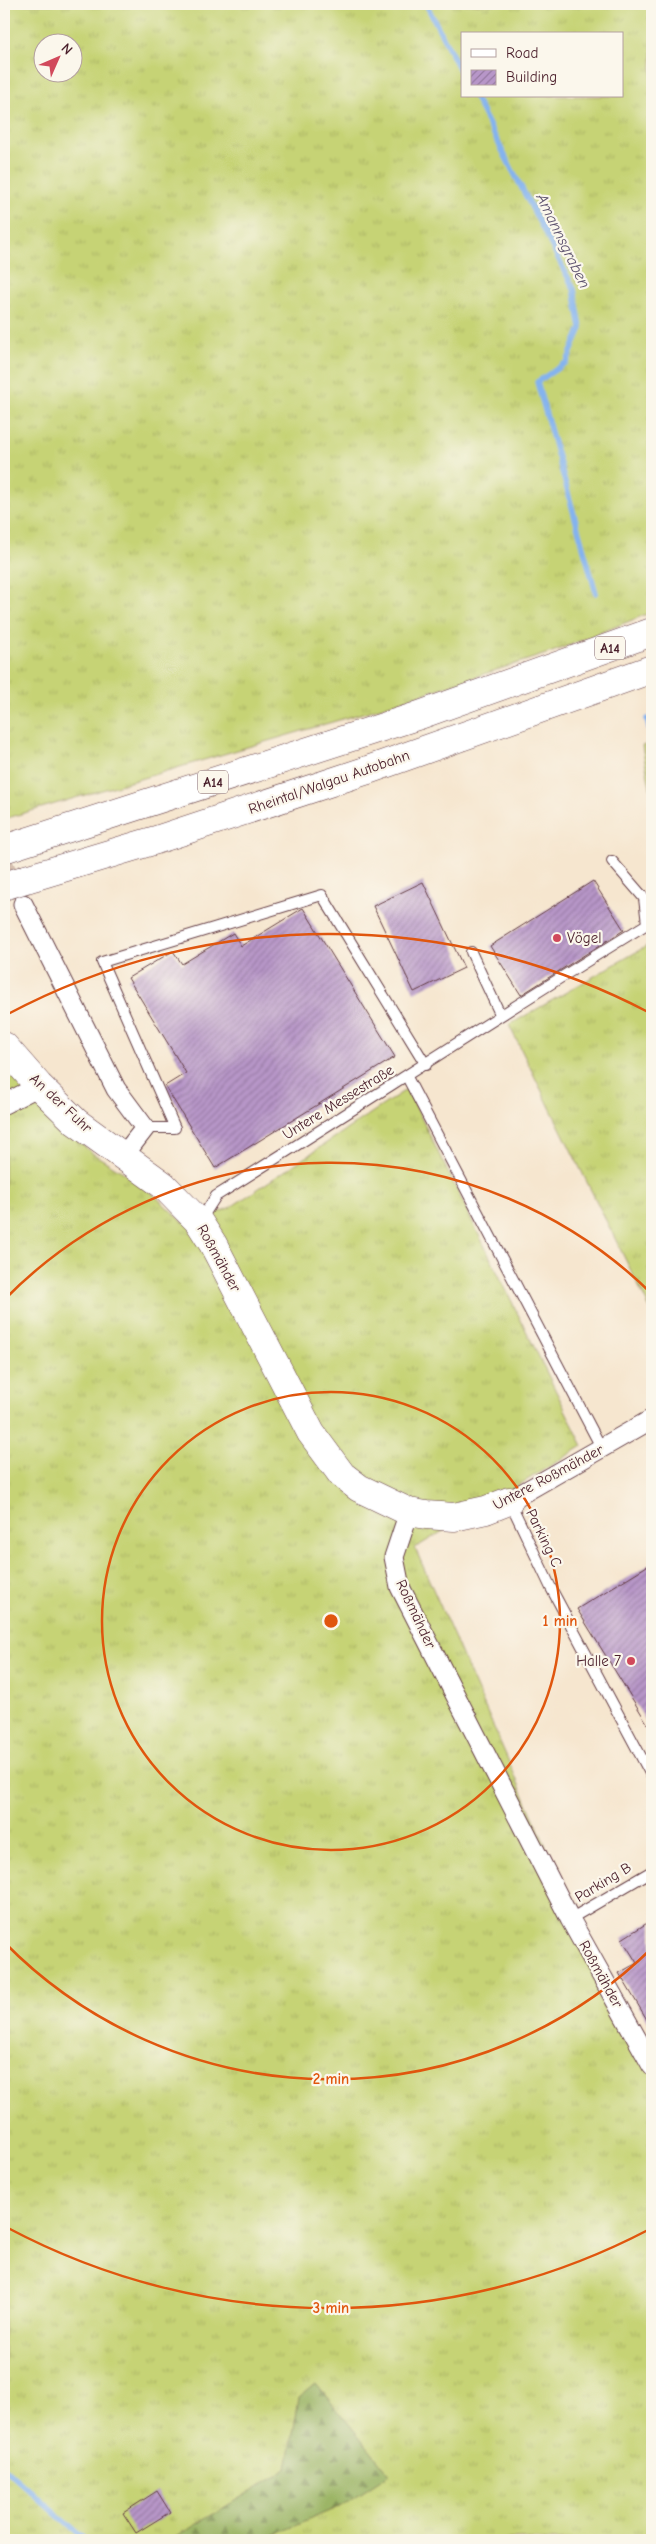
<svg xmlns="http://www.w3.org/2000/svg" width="656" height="2544" viewBox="0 0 656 2544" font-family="'Comic Neue',sans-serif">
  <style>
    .grass { fill: url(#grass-tufts); stroke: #887950; fill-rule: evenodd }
    .forest { fill: url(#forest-firs); stroke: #736a48 }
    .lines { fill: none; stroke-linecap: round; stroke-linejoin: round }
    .stream { stroke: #84b3ee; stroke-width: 5.5 }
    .building { fill: url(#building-hatch) }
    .street-tunnel { stroke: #d4beae; stroke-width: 19; stroke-dasharray: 19 9; stroke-linecap: butt }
    .lane-casing { stroke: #643d44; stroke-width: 12 }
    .street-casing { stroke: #643d44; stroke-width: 21 }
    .secondary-casing { stroke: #643d44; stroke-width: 29 }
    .highway-casing { stroke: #643d44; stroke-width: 29 }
    .lane { stroke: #fff; stroke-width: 10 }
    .street { stroke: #fff; stroke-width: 19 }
    .secondary { stroke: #fff; stroke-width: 28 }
    .highway { stroke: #fff; stroke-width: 28 }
    .highway-bridge-casing { stroke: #643d44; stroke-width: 29; stroke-linecap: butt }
    .highway-bridge { stroke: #fff; stroke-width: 28 }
    .ring { fill: none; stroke: #e0560e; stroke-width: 2.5 }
    .poi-dot { fill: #d1495b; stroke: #fbf7ec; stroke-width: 2 }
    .labels { text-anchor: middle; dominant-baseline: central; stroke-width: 4.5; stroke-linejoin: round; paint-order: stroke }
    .shield { fill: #fbf7ec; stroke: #7f6065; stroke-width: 1 }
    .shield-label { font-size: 14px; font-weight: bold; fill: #4a1f2b }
    .street-label { font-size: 15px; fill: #4a1f2b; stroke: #fbf7ec }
    .poi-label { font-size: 15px; fill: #4a1f2b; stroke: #fbf7ec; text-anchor: start }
    .water-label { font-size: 16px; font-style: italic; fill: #5e536f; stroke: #fbf7ec }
    .centre { fill: #e0560e; stroke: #fbf7ec; stroke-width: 2.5 }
    .ring-label { font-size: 15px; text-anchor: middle; font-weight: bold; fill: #e0560e; stroke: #fbf7ec; stroke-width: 4.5; stroke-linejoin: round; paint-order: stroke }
  </style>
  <defs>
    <pattern id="grass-tufts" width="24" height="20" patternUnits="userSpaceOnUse" patternTransform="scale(1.25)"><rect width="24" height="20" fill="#c6d375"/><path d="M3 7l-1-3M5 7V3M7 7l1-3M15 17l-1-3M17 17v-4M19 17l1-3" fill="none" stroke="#acb565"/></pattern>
    <pattern id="forest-firs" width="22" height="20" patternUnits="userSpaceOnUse" patternTransform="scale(1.25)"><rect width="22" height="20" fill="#9cb566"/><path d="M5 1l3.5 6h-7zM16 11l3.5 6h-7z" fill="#819354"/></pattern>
    <pattern id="building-hatch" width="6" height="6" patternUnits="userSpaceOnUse" patternTransform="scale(1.25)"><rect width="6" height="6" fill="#b796c8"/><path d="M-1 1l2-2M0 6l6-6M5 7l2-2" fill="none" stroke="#977aa3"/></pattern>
  </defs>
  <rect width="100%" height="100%" fill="#fbf7ec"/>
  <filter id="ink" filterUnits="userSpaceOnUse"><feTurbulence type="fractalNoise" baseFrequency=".02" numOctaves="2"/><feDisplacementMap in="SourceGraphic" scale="10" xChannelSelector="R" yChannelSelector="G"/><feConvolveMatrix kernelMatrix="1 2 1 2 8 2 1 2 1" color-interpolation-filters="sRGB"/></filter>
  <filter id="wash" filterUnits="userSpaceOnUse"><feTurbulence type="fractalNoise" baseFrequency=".0096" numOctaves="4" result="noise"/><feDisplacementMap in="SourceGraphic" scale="20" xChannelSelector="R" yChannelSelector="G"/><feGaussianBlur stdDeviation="1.12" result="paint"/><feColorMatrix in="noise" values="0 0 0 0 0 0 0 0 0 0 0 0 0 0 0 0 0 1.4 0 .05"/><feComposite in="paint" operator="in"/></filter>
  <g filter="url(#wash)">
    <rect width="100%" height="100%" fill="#f6e6cf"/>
    <!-- grass -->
    <g class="grass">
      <path d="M4 4H652V612L552 652 373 710 4 819ZM462 34H622V96H462ZM42 42H72V72H42Z"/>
      <path d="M652 743V797L642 746Z"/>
      <path d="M652 943V1313L509 1025Z"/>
      <path d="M4 1067 44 1111 92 1153 142 1184 184 1223 228 1209 407 1089 583 1446 415 1548 570 1901 652 2065V2540H4Z"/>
    </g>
    <!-- forest -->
    <path class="forest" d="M316 2384 390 2474 341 2506 262 2540H171L287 2469 299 2398Z"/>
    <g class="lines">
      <!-- stream -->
      <g class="stream">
        <path d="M426 4 462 74"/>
        <path d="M474 96 574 289 581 328 567 362 537 382 596 593"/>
        <path d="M647 719 652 741"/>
        <path d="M4 2468 85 2540"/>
      </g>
    </g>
    <g id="blocks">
      <!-- building -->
      <g class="building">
        <path d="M593 881 624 930 521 995 490 946Z"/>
        <path d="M423 882 464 968 414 992 373 906Z"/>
        <path d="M303 908 395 1057 215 1168 165 1086 186 1073 128 978 173 951 182 964 233 933 241 946Z"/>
        <path d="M652 1563V1731L577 1609Z"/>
        <path d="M652 1920V2028L619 1973 637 1963 622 1939Z"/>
        <path d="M157 2491 170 2512 136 2533 123 2513Z"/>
      </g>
    </g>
  </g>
  <g filter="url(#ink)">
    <use href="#blocks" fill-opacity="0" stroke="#643d44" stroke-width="1"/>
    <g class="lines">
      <!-- street-tunnel -->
      <path class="street-tunnel" d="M4 865 18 893"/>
      <defs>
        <g id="lane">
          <path d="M471 952 500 1014"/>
          <path d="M407 1077 602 1449"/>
          <path d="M145 1128H175L102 962 322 895 426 1065"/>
          <path d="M200 1221 216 1196C360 1106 502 1013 647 924L644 898 612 861"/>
          <path d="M510 1502 551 1588 652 1777"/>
          <path d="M570 1919 652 1871"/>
        </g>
        <g id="street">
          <path d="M23 904 116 1089 145 1128 124 1155"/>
          <path d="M4 1104 39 1086"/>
          <path d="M509 1501 652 1419"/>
          <path d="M409 1512 394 1557 400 1587 570 1919 652 2066"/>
        </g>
        <path id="secondary" d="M4 1046 39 1086 76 1122 163 1185 199 1222 213 1244 311 1433 342 1475 359 1488 409 1512 426 1515 454 1517 486 1510 509 1501"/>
        <g id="highway">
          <path d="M4 849 417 716 652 632"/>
          <path d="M26 879 156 840 365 771 652 669"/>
        </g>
      </defs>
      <!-- lane casing -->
      <use href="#lane" class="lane-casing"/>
      <!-- street casing -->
      <use href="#street" class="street-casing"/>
      <!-- secondary casing -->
      <use href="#secondary" class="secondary-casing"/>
      <!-- highway casing -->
      <use href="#highway" class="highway-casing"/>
      <!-- lane -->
      <use href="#lane" class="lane"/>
      <!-- street -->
      <use href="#street" class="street"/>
      <!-- secondary -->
      <use href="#secondary" class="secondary"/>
      <!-- highway -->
      <use href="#highway" class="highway"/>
      <defs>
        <path id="highway-bridge" d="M4 886 26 879"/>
      </defs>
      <!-- highway-bridge casing -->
      <use href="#highway-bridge" class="highway-bridge-casing"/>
      <!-- highway-bridge -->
      <use href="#highway-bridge" class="highway-bridge"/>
    </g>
  </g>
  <!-- distance rings -->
  <g class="ring">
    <circle cx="331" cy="1621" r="229"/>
    <path d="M652 1948A458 458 0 0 1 4 1942M4 1300A458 458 0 0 1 652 1294"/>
    <path d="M648 2230A687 687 0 0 1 8 2228M8 1014A687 687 0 0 1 648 1012"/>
  </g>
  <!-- markers -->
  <g class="poi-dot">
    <circle cx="557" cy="938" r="5"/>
    <circle cx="631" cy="1661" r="5"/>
  </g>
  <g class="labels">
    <!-- shield labels -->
    <g class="shield">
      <rect x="595" y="636.5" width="30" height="23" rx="4"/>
      <rect x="198" y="770.5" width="30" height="23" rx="4"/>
    </g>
    <g class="shield-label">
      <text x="610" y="648">A14</text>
      <text x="213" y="782">A14</text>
    </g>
    <!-- street labels -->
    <g class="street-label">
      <text transform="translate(329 782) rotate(-19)">Rheintal/Walgau Autobahn</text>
      <text transform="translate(338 1102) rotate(-32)">Untere Messestraße</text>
      <text transform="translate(61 1103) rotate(43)">An der Fuhr</text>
      <text transform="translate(219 1258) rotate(61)">Roßmähder</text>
      <text transform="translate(548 1477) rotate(-28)">Untere Roßmähder</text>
      <text transform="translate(544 1538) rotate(64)">Parking C</text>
      <text transform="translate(416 1614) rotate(65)">Roßmähder</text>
      <text transform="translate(603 1882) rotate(-31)">Parking B</text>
      <text transform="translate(601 1974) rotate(61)">Roßmähder</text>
    </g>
    <!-- poi labels -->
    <g class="poi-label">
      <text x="567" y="938">Vögel</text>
      <text x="621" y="1661" text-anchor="end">Halle 7</text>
    </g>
    <!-- water labels -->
    <g class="water-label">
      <text transform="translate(563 241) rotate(64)">Amannsgraben</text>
    </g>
  </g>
  <circle cx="331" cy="1621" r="8" class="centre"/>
  <g class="ring-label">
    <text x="560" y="1626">1 min</text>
    <text x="331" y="2084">2 min</text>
    <text x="331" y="2313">3 min</text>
  </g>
  <!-- margin -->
  <rect width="656" height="2544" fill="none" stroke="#fbf7ec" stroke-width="20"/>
  <!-- legend -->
  <rect x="461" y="32" width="162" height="65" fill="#fbf7ec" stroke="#b4a19f"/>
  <rect x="471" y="49" width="25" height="8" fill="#ffffff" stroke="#b4a19f"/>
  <text x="506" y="58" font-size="15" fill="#4a1f2b">Road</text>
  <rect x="471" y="70" width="25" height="15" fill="url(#building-hatch)" stroke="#b4a19f"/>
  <text x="506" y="82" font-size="15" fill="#4a1f2b">Building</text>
  <!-- north arrow -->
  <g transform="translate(58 58) rotate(45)"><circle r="24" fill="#fbf7ec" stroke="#b4a19f"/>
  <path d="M0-4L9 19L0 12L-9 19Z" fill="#d1495b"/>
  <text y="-8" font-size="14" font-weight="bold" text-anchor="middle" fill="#4a1f2b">N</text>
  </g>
</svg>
